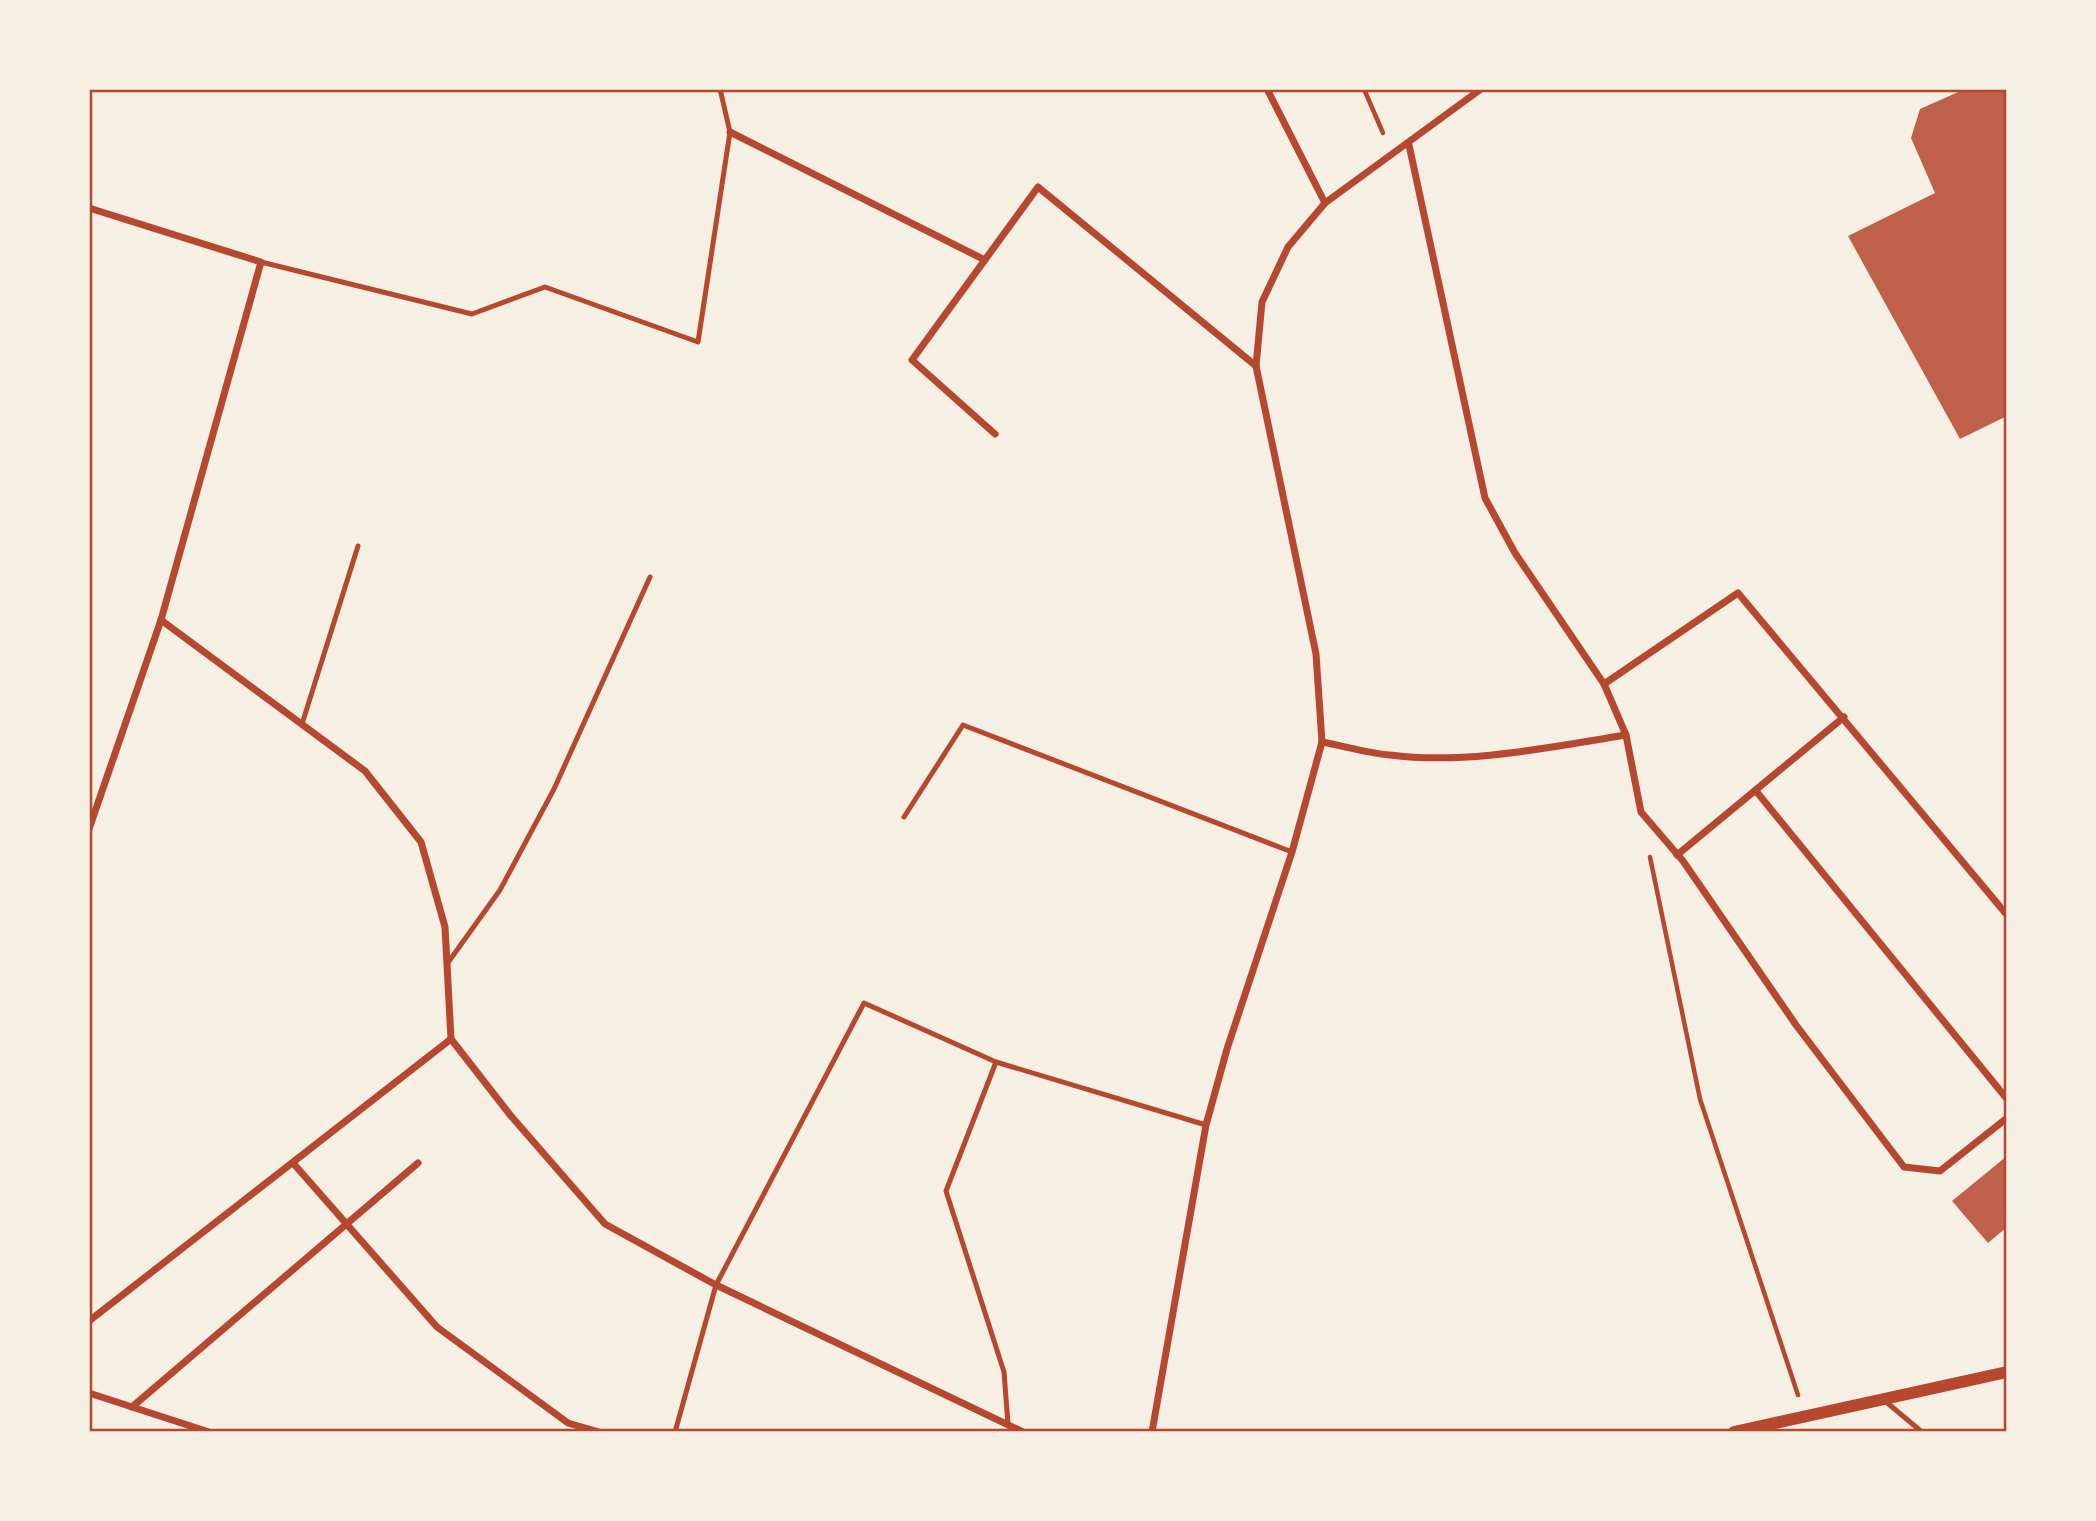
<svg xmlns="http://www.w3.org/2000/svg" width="2096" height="1521" viewBox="0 0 2096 1521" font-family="'Noto Sans',sans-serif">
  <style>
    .building { fill: #bf614a }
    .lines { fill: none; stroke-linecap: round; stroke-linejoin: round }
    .path { stroke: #b5482f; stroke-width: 4.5 }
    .service { stroke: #b5482f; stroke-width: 5 }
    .minor { stroke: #b5482f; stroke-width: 7 }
    .tertiary { stroke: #b5482f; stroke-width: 12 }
    .neatline { fill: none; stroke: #b5482f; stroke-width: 2.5 }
  </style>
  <rect width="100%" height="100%" fill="#f6efe4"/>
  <!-- building -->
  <g class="building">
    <path d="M1965 89H2007V416L1960 439 1848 236 1935 193 1911 138 1920 109Z"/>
    <path d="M2007 1156V1227L1988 1243 1952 1201Z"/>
  </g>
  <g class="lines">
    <!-- path -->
    <g class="path">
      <path d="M1364 89 1383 133"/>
      <path d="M1650 857 1700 1099 1798 1395"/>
    </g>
    <!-- service -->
    <g class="service">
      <path d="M261 262 472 314 545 287 698 342 730 132 720 89"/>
      <path d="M302 724 358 546"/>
      <path d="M904 817 963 725 1292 852"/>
      <path d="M447 964 500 890 554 789 650 577"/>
      <path d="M996 1062 946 1191 1004 1372 1008 1424"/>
      <path d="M1885 1401 1922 1432"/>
      <path d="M675 1432 716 1285 864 1003 996 1062 1206 1125"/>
    </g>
    <!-- minor -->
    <g class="minor">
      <path d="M1267 89 1325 203"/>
      <path d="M730 132 985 260"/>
      <path d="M1409 145 1485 498 1515 553 1604 684 1626 735 1641 812 1683 861 1796 1025 1904 1167 1940 1171 2007 1118"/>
      <path d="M89 208 261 262 161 620 89 829"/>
      <path d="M995 434 912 360 1038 187 1256 366"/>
      <path d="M161 620 365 771 421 842 445 927 451 1039 511 1116 605 1224 716 1285 1023 1432"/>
      <path d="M1604 684 1738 593 2007 915"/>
      <path d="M1322 742C1344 746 1367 753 1390 755 1467 765 1550 747 1626 735"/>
      <path d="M1756 791 2007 1099"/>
      <path d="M1677 855 1844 717"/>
      <path d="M293 1163 437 1327 568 1423 599 1432"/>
      <path d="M89 1321 451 1039"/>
      <path d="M89 1393 209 1432"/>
      <path d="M132 1407 418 1163"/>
      <path d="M1152 1432 1206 1125 1227 1049 1292 852 1322 742 1316 654 1256 366 1262 302 1288 247 1325 203 1481 89"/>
    </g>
    <!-- tertiary -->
    <path class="tertiary" d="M1734 1432 2007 1372"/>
  </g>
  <!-- border -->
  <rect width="2096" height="1521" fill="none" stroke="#f6efe4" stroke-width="182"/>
  <rect x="91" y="91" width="1914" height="1339" class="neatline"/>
</svg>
